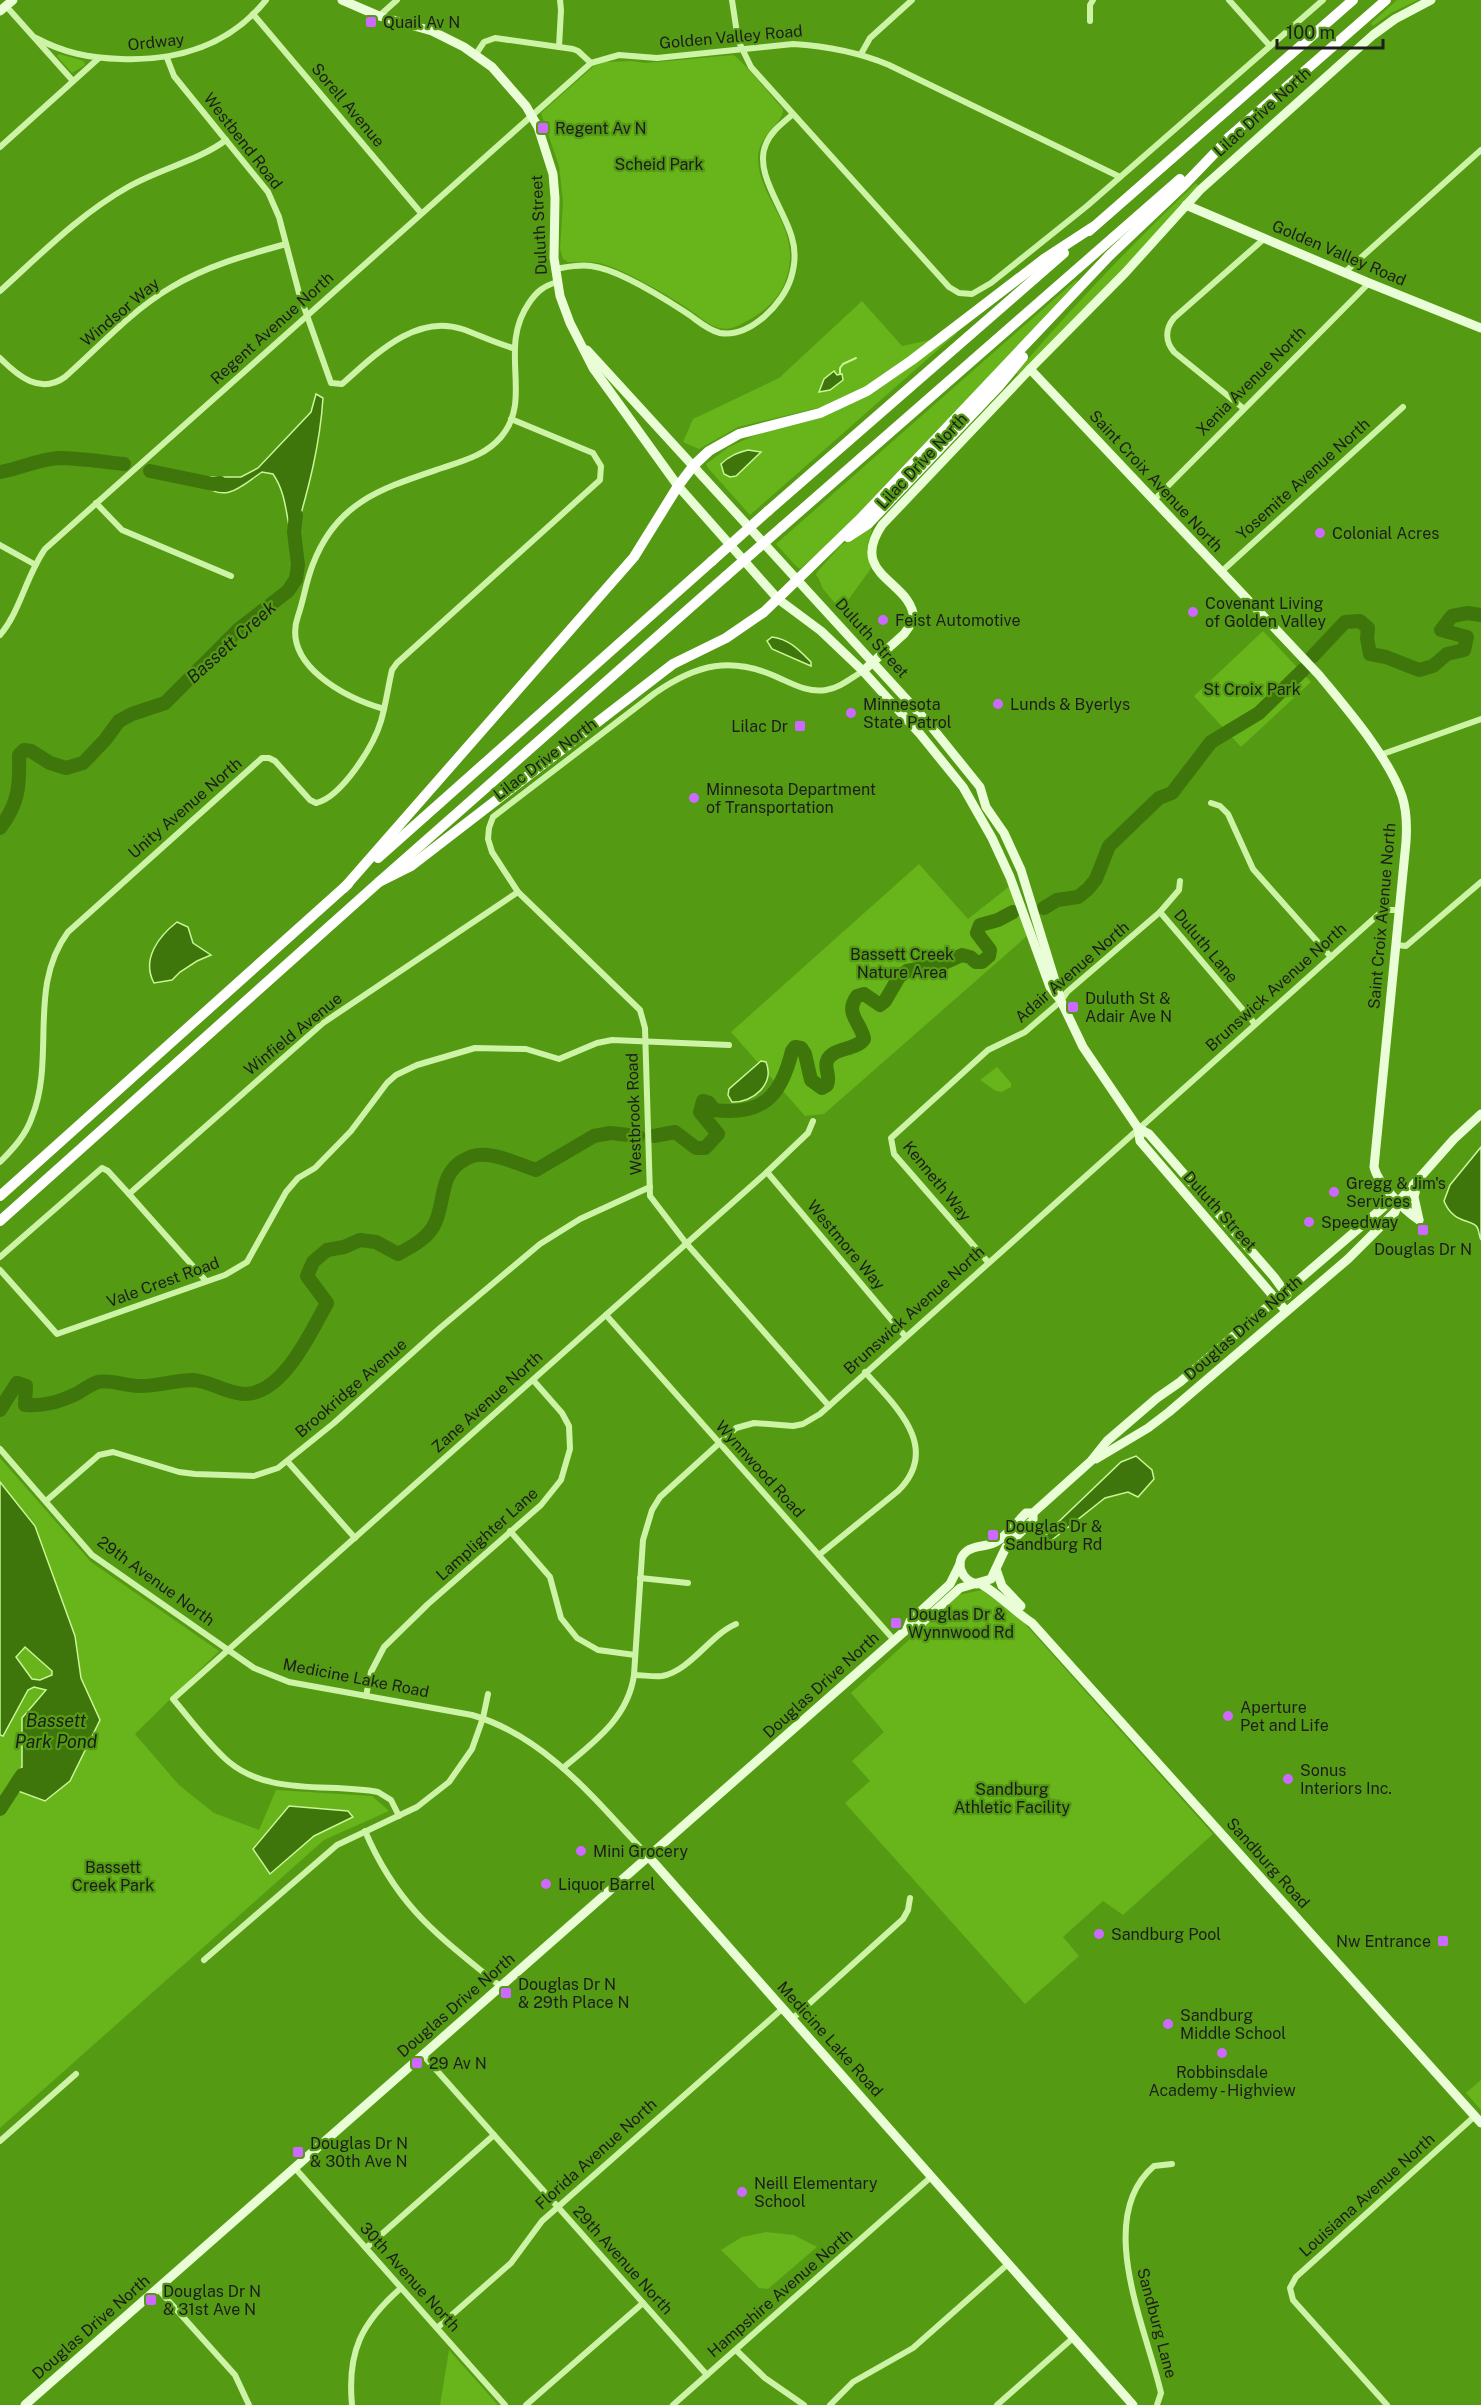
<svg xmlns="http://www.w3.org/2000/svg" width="1481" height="2405" viewBox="0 0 1481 2405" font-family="'Public Sans',sans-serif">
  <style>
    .green { fill: #67b41b }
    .water { fill: #3e760b; stroke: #c8f698; stroke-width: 1.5; fill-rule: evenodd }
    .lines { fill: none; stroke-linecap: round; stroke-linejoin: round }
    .stream { stroke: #c8f698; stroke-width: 2 }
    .river { stroke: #3e760b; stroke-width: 14 }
    .street { stroke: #cdf3a6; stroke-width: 6 }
    .secondary { stroke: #e9fdd6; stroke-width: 9 }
    .highway { stroke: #fff; stroke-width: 10 }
    .highway-bridge { stroke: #fff; stroke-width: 10 }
    .poi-dot { fill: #cd69ff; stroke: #549a13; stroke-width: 2 }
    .labels { text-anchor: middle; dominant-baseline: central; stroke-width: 4.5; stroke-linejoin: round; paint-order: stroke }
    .poi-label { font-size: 16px; fill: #1d1d1d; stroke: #549a13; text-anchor: start }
    .street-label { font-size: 16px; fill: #1d1d1d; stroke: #549a13 }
    .park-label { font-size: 16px; fill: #1c1d1a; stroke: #549a13 }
    .water-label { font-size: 18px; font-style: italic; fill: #1b1d19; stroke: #549a13 }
  </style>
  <rect width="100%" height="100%" fill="#549a13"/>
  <!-- green -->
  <g class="green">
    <path d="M1397 0H1418L1391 13 1373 26 1371 23Z"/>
    <path d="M59 54 84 61 85 65 72 73 57 56Z"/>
    <path d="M733 55C741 58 774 100 783 109 784 125 757 134 758 160 759 193 790 220 790 255 790 287 773 308 745 322 737 327 729 330 719 328 705 324 693 311 681 304 662 292 619 267 599 263 588 261 578 262 568 262L563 259 560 249 563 201 559 166 541 113 594 66 606 62 632 61 646 63Z"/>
    <path d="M1196 183 1198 185 1118 275 1018 375 1016 373C1074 305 1131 245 1196 183Z"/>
    <path d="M1076 280 1079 283 838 535 800 569 796 566 776 544Z"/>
    <path d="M862 301 902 346 929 340 931 342 882 378 834 404 738 427 699 449 683 442 693 419 779 378Z"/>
    <path d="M954 330 957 333 750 515 708 468 706 464 729 447 753 436 822 415Z"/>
    <path d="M870 528 872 531C866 544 866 554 872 567L841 610 823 589 818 577 816 576 817 572 841 545Z"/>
    <path d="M1263 631 1311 682 1241 747 1194 696Z"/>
    <path d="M919 864 968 919 1011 885 1027 936 824 1114 805 1116 731 1032Z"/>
    <path d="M997 1067 1011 1083V1087L1002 1092 996 1091 980 1080Z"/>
    <path d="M0 1458 91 1562 219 1651 135 1734 179 1785 214 1813 259 1830 276 1790 372 1796 389 1811 324 1840 0 2128Z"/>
    <path d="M982 1590 1017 1615 1213 1834 1123 1915 1103 1901 1063 1937 1079 1956 1025 2004 845 1803 870 1781 852 1761 884 1732 851 1693 958 1595Z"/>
    <path d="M1481 2080V2110L1466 2093Z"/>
    <path d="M766 2232 794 2235 817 2247 768 2289 759 2288 721 2250 742 2237Z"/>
    <path d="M449 2350 498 2405H440Z"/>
  </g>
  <!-- water -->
  <g class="water">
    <path d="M834 371 837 375 842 374 843 380 830 390 819 392 824 379Z"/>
    <path d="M316 394 323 398C320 444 309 487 296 531H290C286 512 285 491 273 474L262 472C241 486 226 504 202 484L209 477H241L258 468 311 412Z"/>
    <path d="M748 450 761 452 736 476 730 477 724 474 721 464C729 456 737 453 748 450Z"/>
    <path d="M772 637C789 639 799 650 811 662V666L772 649 767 641Z"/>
    <path d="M177 922 188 927 193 943 211 955 197 961 180 972 172 980 154 983C141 959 159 936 177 922Z"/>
    <path d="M761 1061 766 1062C775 1084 753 1103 732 1102L728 1095 729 1089Z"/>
    <path d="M1481 1147V1240C1479 1236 1479 1230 1477 1227 1472 1219 1453 1224 1444 1201L1450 1185Z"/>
    <path d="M1136 1456 1152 1470 1154 1479 1138 1497 1128 1492 1105 1498 1043 1547V1539L1050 1530 1121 1462Z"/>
    <path d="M0 1482 35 1526 75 1636 81 1678 100 1720 70 1781 45 1801 7 1787 22 1767V1718L46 1690 34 1687 28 1690 3 1736 0 1735ZM25 1647 52 1671V1675L40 1680 32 1679 16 1657Z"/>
    <path d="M289 1806 348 1811 353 1817 314 1836 270 1874 253 1849Z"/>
  </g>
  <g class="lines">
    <!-- stream -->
    <path class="stream" d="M840 374V368L843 364 856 358"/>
    <!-- river -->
    <g class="river">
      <path d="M150 471 213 484 220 483"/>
      <path d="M0 472C20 469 38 459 59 458 80 458 103 462 124 464"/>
      <path d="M1312 657 1345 622 1360 621 1368 628 1367 638 1370 654 1386 657 1419 670 1433 666 1447 654 1464 650 1467 637 1441 630 1452 616 1468 613 1481 615"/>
      <path d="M0 828C19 803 20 785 19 755L24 750 31 751 50 763 66 768 83 763 105 740 119 721 132 714 165 703 239 629 288 591 296 579 298 565 294 532 296 515"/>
      <path d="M1044 908 1057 900 1078 897 1088 889 1096 879 1109 846 1159 798 1172 793 1211 742 1259 713 1303 670"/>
      <path d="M654 1136 675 1132 696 1148H705L718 1134 700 1112 703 1101 709 1103 714 1110C762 1116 781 1097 792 1051L795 1047 801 1048 805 1054 811 1080 822 1088 827 1085C831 1076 824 1069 827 1061 832 1047 856 1051 864 1039 861 1022 844 1014 857 996L864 994 880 1005 885 1001 899 977 907 971 940 965 962 955 970 957 976 962H982L989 956 990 950 977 933 980 925 998 920 1013 912"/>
      <path d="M0 1410 17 1383 26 1386 25 1405C45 1406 60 1402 78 1393 83 1390 91 1384 98 1382 109 1379 126 1386 138 1386 156 1387 174 1380 193 1380 211 1381 227 1394 245 1394 283 1394 311 1332 327 1303L307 1276 313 1262 327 1250 344 1247 360 1240 376 1242 398 1254C413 1246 429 1238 436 1221 445 1199 440 1173 464 1160 470 1156 479 1154 487 1155 503 1156 520 1165 536 1170L594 1136 610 1133 638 1136"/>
      <path d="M0 1809 22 1775"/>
    </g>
    <!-- street -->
    <g class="street">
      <path d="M732 0 738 40 751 67 949 287 959 293 972 294 991 283 1087 206 1323 0"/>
      <path d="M1229 0 1270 46"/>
      <path d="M6 6 73 81"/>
      <path d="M253 14 421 213"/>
      <path d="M379 16 397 0"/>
      <path d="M1090 21V5L1093 0"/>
      <path d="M36 38C64 53 89 58 121 59 177 61 229 46 266 0"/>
      <path d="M559 47 561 10 560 0"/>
      <path d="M476 54 484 42 495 38 573 49 578 51 591 63 619 55 657 58 793 44C826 46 858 52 889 65L1120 177"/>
      <path d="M861 54 870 38 912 0"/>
      <path d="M167 58 174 76 268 192 279 217 299 293 331 383 342 384C373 357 415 313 462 329 479 335 495 343 513 348"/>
      <path d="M0 147 99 58"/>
      <path d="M555 269C567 267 579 264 591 266 618 269 662 297 685 312 696 319 707 330 720 333 750 338 783 304 791 278 795 265 796 251 792 238 785 210 753 172 766 144 771 131 783 123 793 114"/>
      <path d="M1345 272 1481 150"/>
      <path d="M0 291C41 254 80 214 128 187 159 169 198 161 226 140"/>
      <path d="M0 358C18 376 40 395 65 377 99 347 131 311 170 288 206 266 246 255 286 244"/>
      <path d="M1243 408 1174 352C1165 341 1165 329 1174 318L1265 238"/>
      <path d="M1154 500 1369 283"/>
      <path d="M96 503 122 530 231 576"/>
      <path d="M0 545 34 564"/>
      <path d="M1221 572 1403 407"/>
      <path d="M0 635C20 612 26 576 45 549L591 63"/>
      <path d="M384 709C346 698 281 665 298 616 304 599 306 581 313 564 337 501 383 488 442 468 463 461 486 455 501 437 534 398 497 349 529 303 537 291 544 286 557 282"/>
      <path d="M1380 755 1481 719"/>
      <path d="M1211 803 1220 806 1228 814 1253 869 1331 957"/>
      <path d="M1160 912 1255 1024"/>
      <path d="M1396 945 1406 946 1481 882"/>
      <path d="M0 1162C13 1149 26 1135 32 1117 56 1057 27 987 68 932L262 758H269L275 761 310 800 316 803C342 797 374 745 381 721 386 704 388 687 392 670L397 663 600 480 601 466 593 453 511 419"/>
      <path d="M767 1172 905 1336"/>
      <path d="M129 1194 323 1023 518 892"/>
      <path d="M0 1257 102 1168 108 1171 129 1194 206 1281"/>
      <path d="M988 1262 894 1154 891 1138 988 1050 1025 1032 1061 1001 1067 992 1160 912 1179 890 1180 881"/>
      <path d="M0 1270 57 1334 225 1275 247 1262 286 1192 298 1178 315 1168 351 1131 387 1083 396 1075 417 1065 475 1048 526 1049 559 1059 597 1043 612 1040 729 1045"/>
      <path d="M606 1315 894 1640"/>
      <path d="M829 1406 686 1243 650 1196 645 1028 640 1010 518 892 492 852 488 839 489 828 493 817 655 693C697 664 731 656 777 677 793 684 808 693 826 690 840 688 851 678 863 671"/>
      <path d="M0 1449 92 1555 254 1668 289 1682 472 1715C547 1737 597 1802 649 1857"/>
      <path d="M288 1462 355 1538"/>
      <path d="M46 1501 99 1455 113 1452 179 1472 195 1474 254 1476 278 1468 334 1423 440 1328 540 1244 580 1219 650 1187"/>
      <path d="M510 1531 550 1577 561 1618 577 1638 598 1650 635 1655"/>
      <path d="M819 1555 898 1491C942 1447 895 1406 865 1372"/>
      <path d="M640 1578 688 1583"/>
      <path d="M634 1675C643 1675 653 1677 662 1676 690 1671 710 1635 736 1624"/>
      <path d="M366 1696 371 1672 384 1647 428 1604 541 1505 561 1480 570 1449 569 1426 562 1413 533 1380"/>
      <path d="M563 1768C594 1742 628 1718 634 1675L643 1540 652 1510 660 1497 736 1428 754 1423 793 1426 803 1424 820 1414 1380 913 1386 910H1399"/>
      <path d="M399 1816 391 1800 378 1792C329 1783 270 1796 229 1762 208 1744 191 1720 173 1699L767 1172 808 1133 813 1121"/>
      <path d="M365 1831C398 1908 438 1935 500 1986"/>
      <path d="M204 1960 337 1845 417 1807 449 1782 472 1749 483 1718 488 1694"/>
      <path d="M792 2019 903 1919 908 1910 910 1898"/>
      <path d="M423 2055 707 2375"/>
      <path d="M0 2141 76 2074"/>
      <path d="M294 2167 505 2405"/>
      <path d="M366 2248 494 2135"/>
      <path d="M157 2288 235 2375 249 2405"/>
      <path d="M437 2328 511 2263 542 2221 782 2009"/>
      <path d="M736 2350 765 2378 804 2405"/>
      <path d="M352 2405C347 2352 361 2323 401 2288"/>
      <path d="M526 2405 643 2303"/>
      <path d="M673 2405 931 2177"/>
      <path d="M830 2405 853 2382 913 2348 1008 2264"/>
      <path d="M997 2405 1073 2338"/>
      <path d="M1157 2405 1161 2393C1147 2330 1093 2218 1154 2166L1172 2164"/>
      <path d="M1387 2405 1293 2300 1290 2288 1296 2277 1475 2116"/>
    </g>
    <!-- secondary -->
    <g class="secondary">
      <path d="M342 0 379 16 432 31 464 47 492 67 526 106 538 127 553 174 555 198 554 258 560 296 570 323 593 368 678 486 778 599 821 631 863 671 920 734 963 787 992 838 1010 877 1050 987 1061 1001 1083 1047 1138 1128 1140 1141 1286 1311"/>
      <path d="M0 11 13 0"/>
      <path d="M1186 205 1369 283 1481 328"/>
      <path d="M587 350 930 725 980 787 986 807 1004 833 1021 870 1060 997"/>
      <path d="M1030 369 1319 675C1346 708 1388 756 1402 796 1407 811 1407 827 1406 842L1374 1167C1378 1184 1404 1210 1419 1220"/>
      <path d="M863 671 904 634 914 620C913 580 847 577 882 525L1030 369 1125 273 1200 190 1373 35 1395 19 1431 0"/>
      <path d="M1138 1128 1149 1134 1274 1277 1287 1295"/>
      <path d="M1418 1181 1414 1197 1419 1220"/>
      <path d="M1096 1459 1148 1428 1169 1412 1348 1259 1395 1212 1399 1201 1454 1139 1481 1114"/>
      <path d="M996 1569 1002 1586 1021 1606"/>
      <path d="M977 1584C962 1581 953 1562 967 1551 976 1544 989 1548 999 1540 1009 1533 1017 1522 1026 1513H1033L1091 1461 1107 1441 1157 1398 1180 1382 1387 1204 1399 1201"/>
      <path d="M981 1584C1000 1595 1014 1611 1032 1623L1481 2123"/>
      <path d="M907 1629 916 1628 960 1588 991 1579 1006 1547 1033 1520V1513"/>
      <path d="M649 1857 1133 2405"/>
      <path d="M25 2405 907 1629 910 1621 950 1584 960 1564"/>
    </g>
    <!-- highway -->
    <g class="highway">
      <path d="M1228 138 1386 0"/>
      <path d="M1089 231 1353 0"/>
      <path d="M768 511 1064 253"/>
      <path d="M782 527 1180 179"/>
      <path d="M848 537 868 524 999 386 1023 357"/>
      <path d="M378 858 712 561"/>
      <path d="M379 882 411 866 673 664 726 638 764 612 862 517 1109 256 1185 184 1233 134"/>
      <path d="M344 888 634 557 678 486 694 465 709 451 739 434 820 413 867 391 912 360 1044 259 1093 227"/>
      <path d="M0 1196 348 884"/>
      <path d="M0 1221 379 882 726 576"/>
    </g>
    <!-- highway-bridge -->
    <g class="highway-bridge">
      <path d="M712 561 768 511"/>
      <path d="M726 576 782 527"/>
    </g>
  </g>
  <!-- markers -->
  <g class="poi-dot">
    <rect x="365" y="16" width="12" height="12" rx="3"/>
    <rect x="537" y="122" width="12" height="12" rx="3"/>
    <circle cx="1320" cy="533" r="6"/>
    <circle cx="1193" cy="612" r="6"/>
    <circle cx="883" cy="620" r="6"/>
    <circle cx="998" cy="704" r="6"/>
    <circle cx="851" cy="713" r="6"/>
    <rect x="794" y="720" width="12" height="12" rx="3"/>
    <circle cx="694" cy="798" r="6"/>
    <rect x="1067" y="1001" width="12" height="12" rx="3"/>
    <circle cx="1334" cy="1192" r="6"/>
    <circle cx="1309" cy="1222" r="6"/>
    <rect x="1417" y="1224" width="12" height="12" rx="3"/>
    <rect x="987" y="1529" width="12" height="12" rx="3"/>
    <rect x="890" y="1617" width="12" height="12" rx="3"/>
    <circle cx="1228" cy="1716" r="6"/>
    <circle cx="1288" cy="1779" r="6"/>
    <circle cx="581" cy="1851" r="6"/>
    <circle cx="546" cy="1884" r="6"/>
    <circle cx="1099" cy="1934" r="6"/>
    <rect x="1437" y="1935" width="12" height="12" rx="3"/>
    <rect x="500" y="1987" width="12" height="12" rx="3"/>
    <circle cx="1168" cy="2024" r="6"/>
    <circle cx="1222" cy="2053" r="6"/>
    <rect x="411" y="2057" width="12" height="12" rx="3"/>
    <rect x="292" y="2146" width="12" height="12" rx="3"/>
    <circle cx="742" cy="2192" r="6"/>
    <rect x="145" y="2294" width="12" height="12" rx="3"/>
  </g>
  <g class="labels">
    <!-- poi labels -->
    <g class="poi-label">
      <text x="383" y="22">Quail Av N</text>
      <text x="555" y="128">Regent Av N</text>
      <text x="1332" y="533">Colonial Acres</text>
      <text x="1205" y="603">Covenant Living<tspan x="1205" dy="18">of Golden Valley</tspan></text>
      <text x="895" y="620">Feist Automotive</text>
      <text x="863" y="704">Minnesota<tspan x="863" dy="18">State Patrol</tspan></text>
      <text x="1010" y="704">Lunds &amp; Byerlys</text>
      <text x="788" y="726" text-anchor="end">Lilac Dr</text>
      <text x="706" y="789">Minnesota Department<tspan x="706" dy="18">of Transportation</tspan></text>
      <text x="1085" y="998">Duluth St &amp;<tspan x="1085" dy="18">Adair Ave N</tspan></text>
      <text x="1346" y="1183">Gregg &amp; Jim's<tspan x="1346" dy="18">Services</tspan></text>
      <text x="1321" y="1222">Speedway</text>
      <text x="1423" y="1249" text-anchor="middle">Douglas Dr N</text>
      <text x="1005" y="1526">Douglas Dr &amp;<tspan x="1005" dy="18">Sandburg Rd</tspan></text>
      <text x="908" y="1614">Douglas Dr &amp;<tspan x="908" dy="18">Wynnwood Rd</tspan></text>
      <text x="1240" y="1707">Aperture<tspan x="1240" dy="18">Pet and Life</tspan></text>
      <text x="1300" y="1770">Sonus<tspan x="1300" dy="18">Interiors Inc.</tspan></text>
      <text x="593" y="1851">Mini Grocery</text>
      <text x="558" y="1884">Liquor Barrel</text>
      <text x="1111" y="1934">Sandburg Pool</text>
      <text x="1431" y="1941" text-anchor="end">Nw Entrance</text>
      <text x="518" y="1984">Douglas Dr N<tspan x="518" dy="18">&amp; 29th Place N</tspan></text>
      <text x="1180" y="2015">Sandburg<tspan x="1180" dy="18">Middle School</tspan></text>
      <text x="429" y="2063">29 Av N</text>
      <text x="1222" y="2072" text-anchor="middle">Robbinsdale<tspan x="1222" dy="18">Academy - Highview</tspan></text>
      <text x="310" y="2143">Douglas Dr N<tspan x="310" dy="18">&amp; 30th Ave N</tspan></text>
      <text x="754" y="2183">Neill Elementary<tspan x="754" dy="18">School</tspan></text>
      <text x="163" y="2291">Douglas Dr N<tspan x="163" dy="18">&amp; 31st Ave N</tspan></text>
    </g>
    <!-- street labels -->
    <g class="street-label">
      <text transform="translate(731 37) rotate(-5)">Golden Valley Road</text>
      <text transform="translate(156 42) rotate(-6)">Ordway</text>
      <text transform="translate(348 105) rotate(50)">Sorell Avenue</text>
      <text transform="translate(1262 112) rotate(-42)">Lilac Drive North</text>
      <text transform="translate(243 141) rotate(52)">Westbend Road</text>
      <text transform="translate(539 225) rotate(-93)">Duluth Street</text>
      <text transform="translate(1339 253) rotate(23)">Golden Valley Road</text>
      <text transform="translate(120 312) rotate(-40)">Windsor Way</text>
      <text transform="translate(272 328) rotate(-42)">Regent Avenue North</text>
      <text transform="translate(1251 381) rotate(-45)">Xenia Avenue North</text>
      <text transform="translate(922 461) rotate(-47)">Lilac Drive North</text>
      <text transform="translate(1303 479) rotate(-42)">Yosemite Avenue North</text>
      <text transform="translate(1156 481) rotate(47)">Saint Croix Avenue North</text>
      <text transform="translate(872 638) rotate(48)">Duluth Street</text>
      <text transform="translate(545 759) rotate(-37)">Lilac Drive North</text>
      <text transform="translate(185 808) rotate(-41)">Unity Avenue North</text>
      <text transform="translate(1382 916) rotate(-85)">Saint Croix Avenue North</text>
      <text transform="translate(1206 946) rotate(50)">Duluth Lane</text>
      <text transform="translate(1072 972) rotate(-41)">Adair Avenue North</text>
      <text transform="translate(1276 987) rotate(-42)">Brunswick Avenue North</text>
      <text transform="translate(293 1034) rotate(-39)">Winfield Avenue</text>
      <text transform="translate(634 1114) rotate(-92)">Westbrook Road</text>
      <text transform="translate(937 1181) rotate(51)">Kenneth Way</text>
      <text transform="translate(1220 1211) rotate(48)">Duluth Street</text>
      <text transform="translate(846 1245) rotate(50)">Westmore Way</text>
      <text transform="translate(163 1282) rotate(-20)">Vale Crest Road</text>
      <text transform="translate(914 1310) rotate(-42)">Brunswick Avenue North</text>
      <text transform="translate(1243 1328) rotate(-41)">Douglas Drive North</text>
      <text transform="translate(351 1388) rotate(-41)">Brookridge Avenue</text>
      <text transform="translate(487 1402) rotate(-42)">Zane Avenue North</text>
      <text transform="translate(760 1469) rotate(48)">Wynnwood Road</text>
      <text transform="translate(487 1534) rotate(-42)">Lamplighter Lane</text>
      <text transform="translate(156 1581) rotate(36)">29th Avenue North</text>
      <text transform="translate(356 1678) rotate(11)">Medicine Lake Road</text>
      <text transform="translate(821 1685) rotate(-42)">Douglas Drive North</text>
      <text transform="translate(1268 1863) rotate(48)">Sandburg Road</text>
      <text transform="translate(456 2005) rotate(-41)">Douglas Drive North</text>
      <text transform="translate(830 2039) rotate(48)">Medicine Lake Road</text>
      <text transform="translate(596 2154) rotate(-42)">Florida Avenue North</text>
      <text transform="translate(1367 2195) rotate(-42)">Louisiana Avenue North</text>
      <text transform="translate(623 2260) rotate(48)">29th Avenue North</text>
      <text transform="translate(410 2277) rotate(48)">30th Avenue North</text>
      <text transform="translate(780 2293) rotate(-41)">Hampshire Avenue North</text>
      <text transform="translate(1157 2323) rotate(75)">Sandburg Lane</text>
      <text transform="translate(91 2327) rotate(-41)">Douglas Drive North</text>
    </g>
    <!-- park labels -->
    <g class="park-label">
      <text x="659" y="164">Scheid Park</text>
      <text x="1252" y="689">St Croix Park</text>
      <text x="902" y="954">Bassett Creek<tspan x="902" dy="18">Nature Area</tspan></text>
      <text x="1012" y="1789">Sandburg<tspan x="1012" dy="18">Athletic Facility</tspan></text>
      <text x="113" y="1867">Bassett<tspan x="113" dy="18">Creek Park</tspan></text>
    </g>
    <!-- water labels -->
    <g class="water-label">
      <text transform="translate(231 642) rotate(-42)">Bassett Creek</text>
      <text x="56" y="1720">Bassett<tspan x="56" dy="21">Park Pond</tspan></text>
    </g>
  </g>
  <!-- scale -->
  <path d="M1277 39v9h106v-9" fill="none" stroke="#1d1d1d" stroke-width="3"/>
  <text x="1286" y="39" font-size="18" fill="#1d1d1d" stroke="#549a13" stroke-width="4.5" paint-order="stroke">100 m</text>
</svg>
